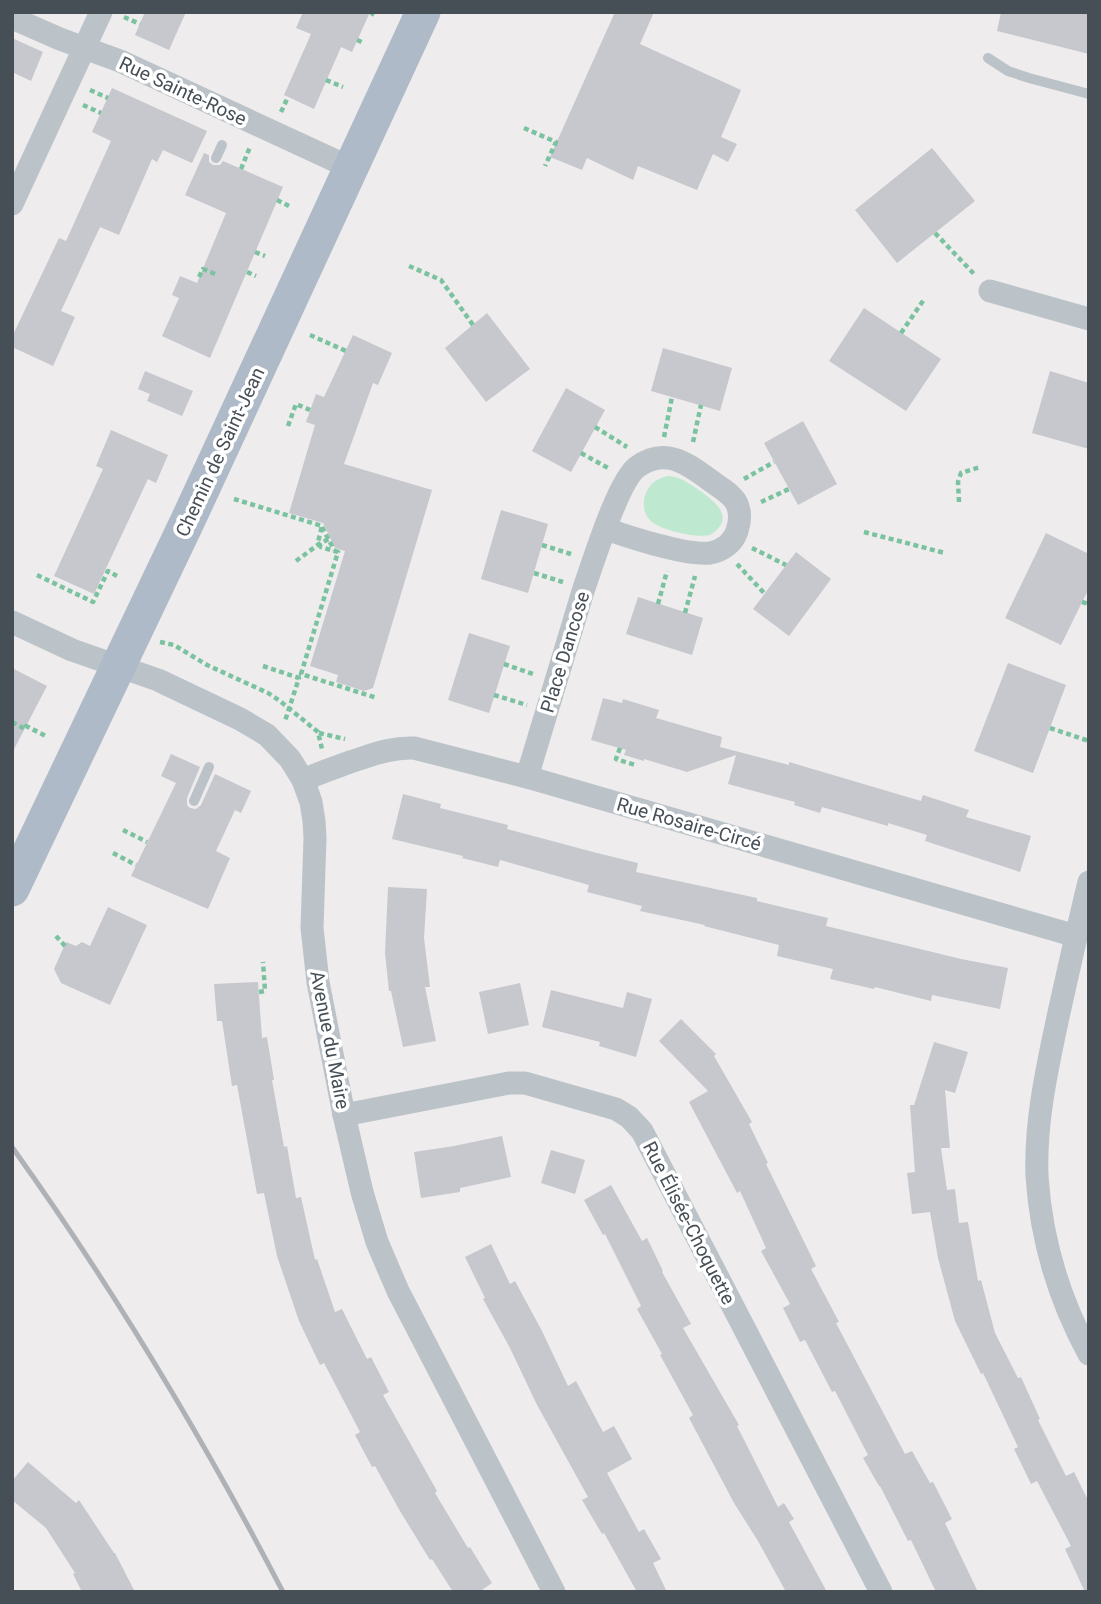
<svg xmlns="http://www.w3.org/2000/svg" width="1101" height="1604" viewBox="0 0 1101 1604" font-family="Roboto,sans-serif">
  <style>
    .green { fill: #bee8cf }
    .building { fill: #c7c8ce }
    .lines { fill: none; stroke-linecap: round; stroke-linejoin: round }
    .path { stroke: #7ac2a0; stroke-width: 4.5; stroke-dasharray: 5 3.5; stroke-linecap: butt }
    .service { stroke: #bbc3c9; stroke-width: 10 }
    .minor { stroke: #bbc3c9; stroke-width: 23 }
    .primary { stroke: #aebac8; stroke-width: 35 }
    .rail { stroke: #aeb1b5; stroke-width: 5 }
    .labels { text-anchor: middle; dominant-baseline: central; stroke-width: 7; stroke-linejoin: round; paint-order: stroke }
    .street-label { font-size: 19px; fill: #464e56; stroke: #fff }
  </style>
  <rect width="100%" height="100%" fill="#eeecec"/>
  <!-- green -->
  <path class="green" d="M667 476C679 476 686 482 696 488 710 498 737 515 713 533 704 541 661 530 652 522 640 512 642 493 653 483 657 479 662 478 667 476Z"/>
  <!-- building -->
  <g class="building">
    <path d="M145 12H186L169 50 135 35Z"/>
    <path d="M303 12H370L352 52 341 47 314 109 284 95 311 34 296 28Z"/>
    <path d="M615 12H654L640 44 741 90 721 137 737 144 728 162 713 154 697 190 638 166 633 180 587 158 582 170 550 157Z"/>
    <path d="M1001 12H1089V54L997 31Z"/>
    <path d="M12 38 43 52 31 81 12 72Z"/>
    <path d="M112 88 207 131 192 163 163 150 157 162 152 159 119 235 100 227 61 311 75 317 53 366 12 347V337L59 238 66 241 111 141 92 132Z"/>
    <path d="M932 148 975 201 897 263 855 210Z"/>
    <path d="M204 153 209 155V162L213 165H220L223 161 283 187 210 358 162 336 179 298 172 295 180 276 197 283 226 213 185 195Z"/>
    <path d="M864 308 941 359 906 411 829 361Z"/>
    <path d="M487 313 530 369 486 402 445 348Z"/>
    <path d="M353 335 392 353 378 385 373 383 344 464 432 490 373 688 364 691 336 682 338 675 310 666 345 551 335 548 323 523 289 513 315 425 306 422 316 394 324 397Z"/>
    <path d="M663 348 732 368 720 411 651 391Z"/>
    <path d="M145 371 193 391 182 416 147 401 150 394 138 389Z"/>
    <path d="M1050 371 1089 383V449L1032 433Z"/>
    <path d="M566 388 605 410 571 472 532 451Z"/>
    <path d="M803 421 837 484 798 505 764 443Z"/>
    <path d="M111 430 168 455 156 483 148 479 94 594 54 576 103 469 96 466Z"/>
    <path d="M501 510 548 524 528 593 481 579Z"/>
    <path d="M1046 533 1089 554V588L1061 645 1005 618Z"/>
    <path d="M796 552 831 579 789 636 753 609Z"/>
    <path d="M638 597 703 618 692 655 626 634Z"/>
    <path d="M469 633 510 646 489 713 448 700Z"/>
    <path d="M1008 663 1066 685 1033 773 974 751Z"/>
    <path d="M12 668 47 686 12 753Z"/>
    <path d="M603 698 622 703 623 699 659 710 656 718 722 737 720 747 789 765V762L921 801 923 795 969 810 966 817 1031 836 1020 872 925 841 927 835 888 823V826L822 807 820 813 794 805 795 802 728 784 736 755 687 772 644 759V761L624 755 626 750 591 740Z"/>
    <path d="M171 754 200 767 187 798V805L190 808 196 809 201 805 215 774 251 791 241 813 235 810 216 851 230 858 208 909 131 876 176 783 161 776Z"/>
    <path d="M403 794 441 804 440 808 508 825 507 829 597 853 638 863 636 872 757 898V901L828 918 826 926 961 959 1008 968 1000 1009 932 995 931 1001 875 987 874 989 830 979 833 969 777 956 779 945 704 926 705 925 640 911 642 906 587 892 589 885 500 860 498 867 462 858 463 856 392 839Z"/>
    <path d="M388 887 427 889 424 938 430 987H425L436 1041 403 1047 391 991H389L385 953Z"/>
    <path d="M108 907 147 925 110 1005 61 983 54 969 66 942 76 946 82 942 90 946Z"/>
    <path d="M258 982 262 1038 267 1037 274 1080H272L284 1147 287 1146 296 1198 301 1197 315 1260 317 1259 335 1312 342 1309 367 1359 371 1357 389 1392 383 1395 437 1491 435 1493 468 1548 470 1547 492 1583 479 1592H453L432 1559 430 1560 400 1511 375 1466 372 1467 355 1435 360 1432 324 1363 320 1365 299 1321 277 1256 264 1193 257 1194 237 1085 232 1086 222 1021H217L214 984Z"/>
    <path d="M520 983 529 1025 488 1034 479 992Z"/>
    <path d="M551 990 623 1008 627 992 652 999 636 1057 599 1046 600 1042 542 1027Z"/>
    <path d="M681 1019 716 1054 714 1056 752 1122 749 1124 768 1163 766 1164 816 1266 811 1269 839 1322 836 1323 905 1454 912 1451 930 1483 933 1482 952 1519 945 1523 978 1592H936L911 1540 908 1541 880 1486H879L863 1458 868 1455 835 1391 832 1392 805 1340 800 1342 783 1308 790 1304 761 1251 766 1248 740 1191 737 1193 689 1102 708 1091 659 1041Z"/>
    <path d="M934 1042 968 1052 955 1093 945 1090 950 1148H941L947 1190 955 1189 959 1223 968 1222 978 1281 981 1280 995 1333 1018 1378 1021 1377 1040 1419 1038 1420 1066 1476 1074 1472 1089 1502V1592H1085L1065 1549 1071 1546 1037 1481 1031 1484 1014 1449 1018 1447 983 1373 981 1374 955 1321 938 1258 930 1212 912 1214 907 1173 915 1172 910 1105H914Z"/>
    <path d="M502 1136 511 1177 460 1188V1192L421 1198 414 1152 454 1146Z"/>
    <path d="M551 1150 585 1160 575 1194 541 1183Z"/>
    <path d="M611 1185 642 1241 647 1238 663 1271 662 1272 691 1324 683 1328 739 1425 737 1426 778 1507 784 1503 794 1519 789 1522 827 1592H786L758 1541 734 1503 689 1418 693 1415 660 1355 662 1354 637 1309 641 1306 605 1234 603 1235 584 1200Z"/>
    <path d="M491 1244 510 1284 515 1281 542 1331 568 1386 576 1381 603 1432 614 1426 632 1459 607 1473 639 1532 644 1529 661 1559 653 1563 667 1592H637L604 1533 602 1534 582 1500 588 1497 536 1403 510 1348 483 1299 485 1298 465 1257Z"/>
    <path d="M28 1462 76 1503 79 1500 114 1553H115L135 1592H82L73 1574 75 1573 46 1528 12 1500V1481Z"/>
  </g>
  <g class="lines">
    <!-- path -->
    <g class="path">
      <path d="M370 12 376 16"/>
      <path d="M124 17 140 24"/>
      <path d="M357 40 364 43"/>
      <path d="M326 80 343 87"/>
      <path d="M90 90 108 98"/>
      <path d="M83 105 101 113"/>
      <path d="M281 112 288 97"/>
      <path d="M524 128 556 142 545 166"/>
      <path d="M241 169 250 147"/>
      <path d="M277 200 289 206"/>
      <path d="M935 233 975 275"/>
      <path d="M255 252 265 256"/>
      <path d="M409 266 441 280 473 325"/>
      <path d="M247 272 256 276"/>
      <path d="M199 277 203 269 215 274"/>
      <path d="M901 333 925 298"/>
      <path d="M310 335 346 351"/>
      <path d="M288 426 296 404 310 410"/>
      <path d="M595 427 627 447"/>
      <path d="M664 437 672 397"/>
      <path d="M693 442 701 405"/>
      <path d="M581 453 608 468"/>
      <path d="M744 479 774 462"/>
      <path d="M234 499 322 526 318 542 321 547 338 552 301 674 377 698"/>
      <path d="M761 502 789 489"/>
      <path d="M959 502 958 482 961 473 980 467"/>
      <path d="M322 527 334 550"/>
      <path d="M864 532 945 553"/>
      <path d="M542 545 571 554"/>
      <path d="M752 548 786 565"/>
      <path d="M296 561 319 544 331 538"/>
      <path d="M737 564 765 594"/>
      <path d="M534 573 563 582"/>
      <path d="M37 575 93 602 108 571 117 576"/>
      <path d="M1082 602 1089 604"/>
      <path d="M658 604 667 571"/>
      <path d="M685 613 695 576"/>
      <path d="M160 642 174 645 207 665 268 693 280 701 318 732 322 749"/>
      <path d="M504 664 536 675"/>
      <path d="M263 666 299 678 285 721"/>
      <path d="M494 695 527 705"/>
      <path d="M12 722 25 729 26 726 46 736"/>
      <path d="M1050 728 1089 741"/>
      <path d="M319 733 345 739"/>
      <path d="M620 748 616 759 635 765"/>
      <path d="M123 830 147 842"/>
      <path d="M113 853 136 865"/>
      <path d="M56 936 65 946"/>
      <path d="M259 992 265 991 263 962"/>
    </g>
    <!-- service -->
    <g class="service">
      <path d="M988 58 1008 71 1029 78 1089 94"/>
      <path d="M216 158 222 145"/>
      <path d="M194 801 209 767"/>
    </g>
    <!-- minor -->
    <g class="minor">
      <path d="M12 18 60 39 120 61 351 168"/>
      <path d="M12 204 101 12"/>
      <path d="M990 291 1089 319"/>
      <path d="M12 622 72 650 158 680 240 719 267 735 290 759 303 780 311 802 314 821 315 838 312 928 318 982 344 1115 362 1192 377 1242 398 1291 554 1592"/>
      <path d="M527 777 584 588C593 563 618 481 637 467 667 445 690 466 714 483 722 489 733 495 737 504 741 513 740 522 737 531 733 543 722 551 710 553 687 556 629 537 606 529"/>
      <path d="M303 780C319 773 334 768 350 762 372 755 391 747 414 748L527 777 1076 936"/>
      <path d="M1089 882C1078 927 1068 972 1058 1017 1047 1069 1035 1122 1037 1176 1041 1238 1059 1299 1089 1354"/>
      <path d="M344 1115 509 1083H525L616 1109 629 1117 642 1131 881 1592"/>
    </g>
    <!-- primary -->
    <path class="primary" d="M12 889 188 520 423 12"/>
    <!-- rail -->
    <path class="rail" d="M12 1147C113 1288 203 1438 283 1592"/>
  </g>
  <g class="labels">
    <!-- street labels -->
    <g class="street-label">
      <text transform="translate(183 91) rotate(25)">Rue Sainte-Rose</text>
      <text transform="translate(220 452) rotate(-65)">Chemin de Saint-Jean</text>
      <text transform="translate(565 652) rotate(-73)">Place Dancose</text>
      <text transform="translate(689 824) rotate(16)">Rue Rosaire-Circé</text>
      <text transform="translate(330 1040) rotate(79)">Avenue du Maire</text>
      <text transform="translate(689 1223) rotate(63)">Rue Élisée-Choquette</text>
    </g>
  </g>
  <!-- border -->
  <rect width="1101" height="1604" fill="none" stroke="#464e56" stroke-width="28"/>
</svg>
